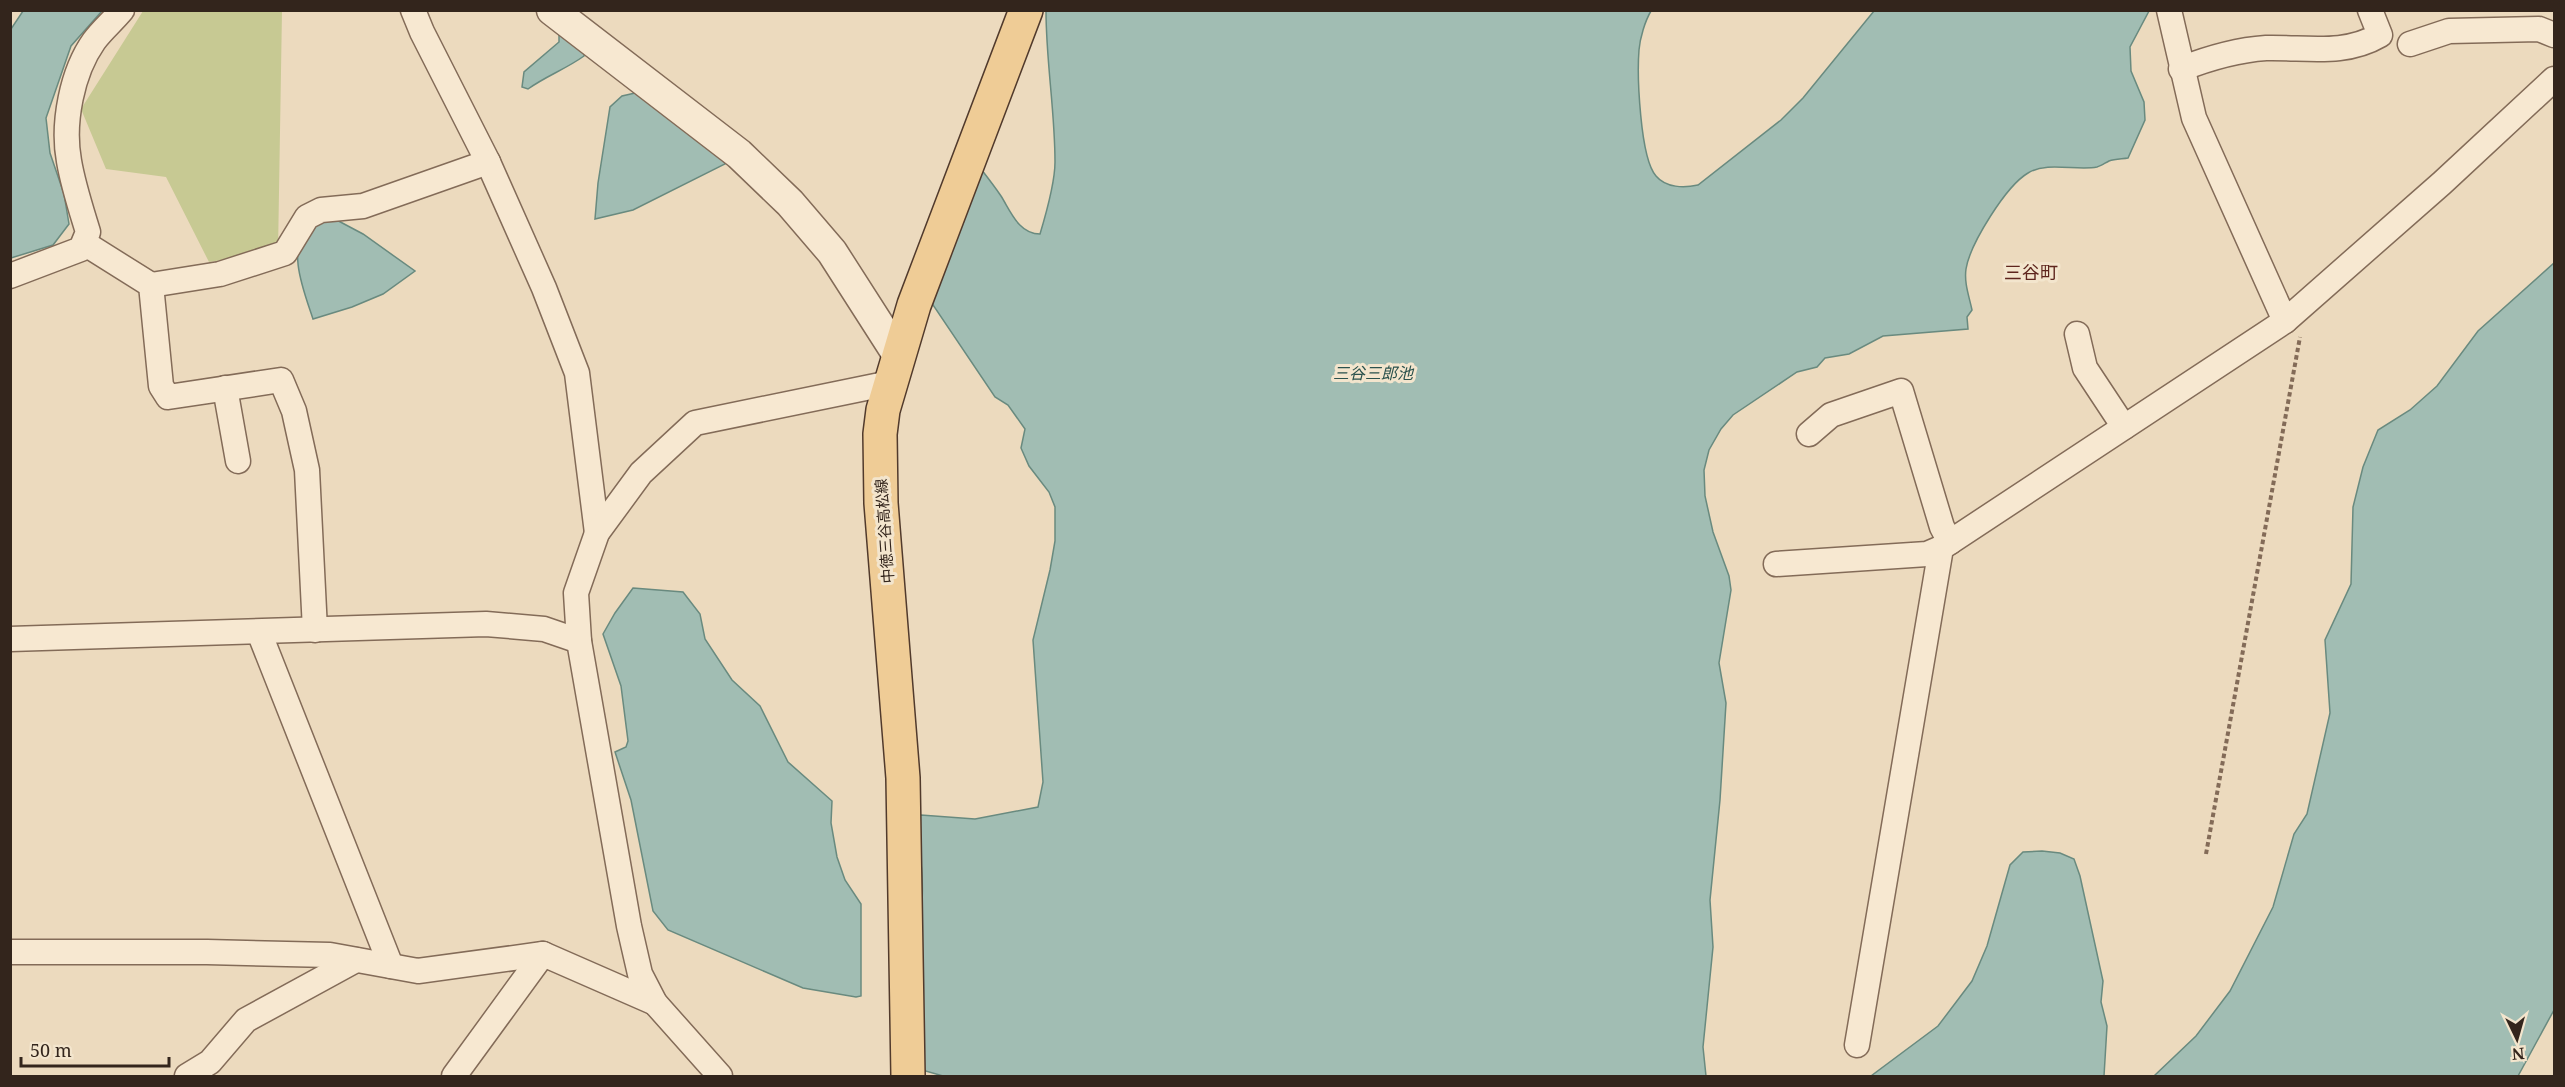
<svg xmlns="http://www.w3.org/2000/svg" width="2565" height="1087" viewBox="0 0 2565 1087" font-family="'Noto Serif','Noto Sans JP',serif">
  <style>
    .green { fill: #c7c993 }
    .water { fill: #a1bdb3; stroke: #698a7f; stroke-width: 1.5 }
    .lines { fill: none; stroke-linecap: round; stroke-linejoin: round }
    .minor-casing { stroke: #836b58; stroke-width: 27 }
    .tertiary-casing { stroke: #836b58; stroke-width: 33 }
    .primary-casing { stroke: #513a2c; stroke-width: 36 }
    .path { stroke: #836b58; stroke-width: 4; stroke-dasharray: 4.5 3; stroke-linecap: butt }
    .minor { stroke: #f7e8d1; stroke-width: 24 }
    .tertiary { stroke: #f7e8d1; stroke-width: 30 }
    .primary { stroke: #efcc96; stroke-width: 33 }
    .labels { text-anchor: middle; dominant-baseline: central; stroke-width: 6; stroke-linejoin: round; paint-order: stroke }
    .street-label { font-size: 15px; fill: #33251c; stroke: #f3e5cd }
    .water-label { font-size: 16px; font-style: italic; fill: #2b524d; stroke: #f3e5cd }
    .quarter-label { font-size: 18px; fill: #5e251d; stroke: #f3e5cd }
  </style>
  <rect width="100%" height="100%" fill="#ecdabe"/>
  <!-- green -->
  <path class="green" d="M143 11H282L278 252 209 262 166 177 106 169 81 109Z"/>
  <!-- water -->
  <g class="water">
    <path d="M23 11H102L71 46 46 118 50 153 64 194 69 224 53 245 11 258V29Z"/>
    <path d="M1046 11H1651C1645 21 1640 38 1639 50 1637 75 1640 158 1656 176 1666 188 1684 188 1698 185L1781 120 1803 98 1874 11H2149L2130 47 2131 71 2144 102 2145 120 2128 158C2122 159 2115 159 2109 161 2105 163 2101 166 2097 167 2076 171 2047 161 2028 173 2006 186 1970 244 1966 269 1964 283 1969 296 1972 310L1967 317 1968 329 1883 336 1849 354 1825 358 1817 367 1797 372 1733 415 1721 429 1709 450 1704 470 1705 496 1713 532 1729 576 1731 590 1719 663 1726 703 1720 800 1710 900 1713 947 1703 1047 1706 1076H943L922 1070 919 928C926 891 921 856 915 819L921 815 975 819 1038 807 1043 782 1033 640 1050 570 1055 541V507L1049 492 1029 466 1021 448 1025 429 1008 405 995 397 931 302 981 169C988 178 995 187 1001 196 1011 212 1019 234 1040 234 1046 214 1055 183 1055 162 1055 111 1046 61 1046 11Z"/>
    <path d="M559 32 585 47 584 56C566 69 546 76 528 89L522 87 524 72 559 42Z"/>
    <path d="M635 93 645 94 719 147 725 164 633 210 595 219 598 183 610 107 622 96Z"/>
    <path d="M331 217 363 234 415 271 383 294 352 307 313 319C305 294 285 247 309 226 314 221 325 219 331 217Z"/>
    <path d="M2554 263V1010L2518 1076H2154L2196 1036 2230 991 2273 907 2294 834 2307 814 2330 713 2325 640 2351 584 2353 507 2363 467 2378 430 2410 410 2437 386 2478 331Z"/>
    <path d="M633 588 683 592 700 614 705 639 732 680 760 706 788 762 832 801 831 823 837 857 845 880 861 904V996L856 997 803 988 668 930 653 911 631 800 615 752 626 747 628 741 621 686 603 634 615 613Z"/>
    <path d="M2042 851 2060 853 2074 859 2080 876 2103 981 2101 1002 2107 1026 2104 1076H1871L1938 1026 1972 981 1987 946 2010 865 2023 852Z"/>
  </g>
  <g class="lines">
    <defs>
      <g id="minor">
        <path d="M413 10 422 32 488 162 544 288 577 373 597 533"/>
        <path d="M2169 10 2194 118 2285 321 2442 183 2554 79"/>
        <path d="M2410 44 2449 31 2539 29 2554 35"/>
        <path d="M2181 69C2209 58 2236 50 2266 48 2307 47 2344 56 2380 35L2370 10"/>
        <path d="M84 243 151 285 161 386 168 397 281 380 294 411 307 470 315 630"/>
        <path d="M10 276 81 249 88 232C81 209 73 185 69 161 62 123 72 72 94 41 102 30 113 21 122 10"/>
        <path d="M151 285 220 274 285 253 307 217 321 210 363 206 488 162"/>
        <path d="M2077 334 2085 368 2124 427"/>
        <path d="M225 388 238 461"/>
        <path d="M1809 434 1831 415 1901 391 1942 527 1950 542"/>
        <path d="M1776 564 1927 554 1941 548"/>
        <path d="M259 632 391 966"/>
        <path d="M10 639 486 624 544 629 579 641"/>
        <path d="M10 952H207L330 955 418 971 543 954 655 1003"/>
        <path d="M1857 1045 1941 548 2285 321"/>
        <path d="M187 1076 210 1062 246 1020 356 960"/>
        <path d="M454 1076 543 954"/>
        <path d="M720 1076 655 1003 640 974 629 926 579 641 576 593 597 533 641 473 695 423 890 383"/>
      </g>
      <path id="tertiary" d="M552 10 739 154 790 203 832 252 898 355"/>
      <path id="primary" d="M908 1076 903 778 881 503 880 434 883 410 914 305 1026 10"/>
    </defs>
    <!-- minor casing -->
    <use href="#minor" class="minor-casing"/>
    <!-- tertiary casing -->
    <use href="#tertiary" class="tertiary-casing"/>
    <!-- primary casing -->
    <use href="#primary" class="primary-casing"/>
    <!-- path -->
    <path class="path" d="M2206 854 2300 337"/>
    <!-- minor -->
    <use href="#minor" class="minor"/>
    <!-- tertiary -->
    <use href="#tertiary" class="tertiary"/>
    <!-- primary -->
    <use href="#primary" class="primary"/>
  </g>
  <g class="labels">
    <!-- street labels -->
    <g class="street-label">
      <text transform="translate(884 531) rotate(-94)">中徳三谷高松線</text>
    </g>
    <!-- water labels -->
    <g class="water-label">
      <text x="1373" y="373">三谷三郎池</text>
    </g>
    <!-- quarter labels -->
    <g class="quarter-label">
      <text x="2031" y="272">三谷町</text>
    </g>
  </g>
  <!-- border -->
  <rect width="2565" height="1087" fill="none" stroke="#33251c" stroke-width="24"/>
  <!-- north arrow -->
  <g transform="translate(2517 1039) rotate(175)" stroke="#f3e5cd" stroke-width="4.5" paint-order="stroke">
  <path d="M0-4.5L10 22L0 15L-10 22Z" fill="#33251c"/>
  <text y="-9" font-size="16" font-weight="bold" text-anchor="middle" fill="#33251c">N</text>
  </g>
  <!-- scale -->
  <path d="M21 1057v9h148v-9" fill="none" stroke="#33251c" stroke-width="3"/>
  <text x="30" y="1057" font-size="18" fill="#33251c" stroke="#f3e5cd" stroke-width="4.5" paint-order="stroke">50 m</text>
</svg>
